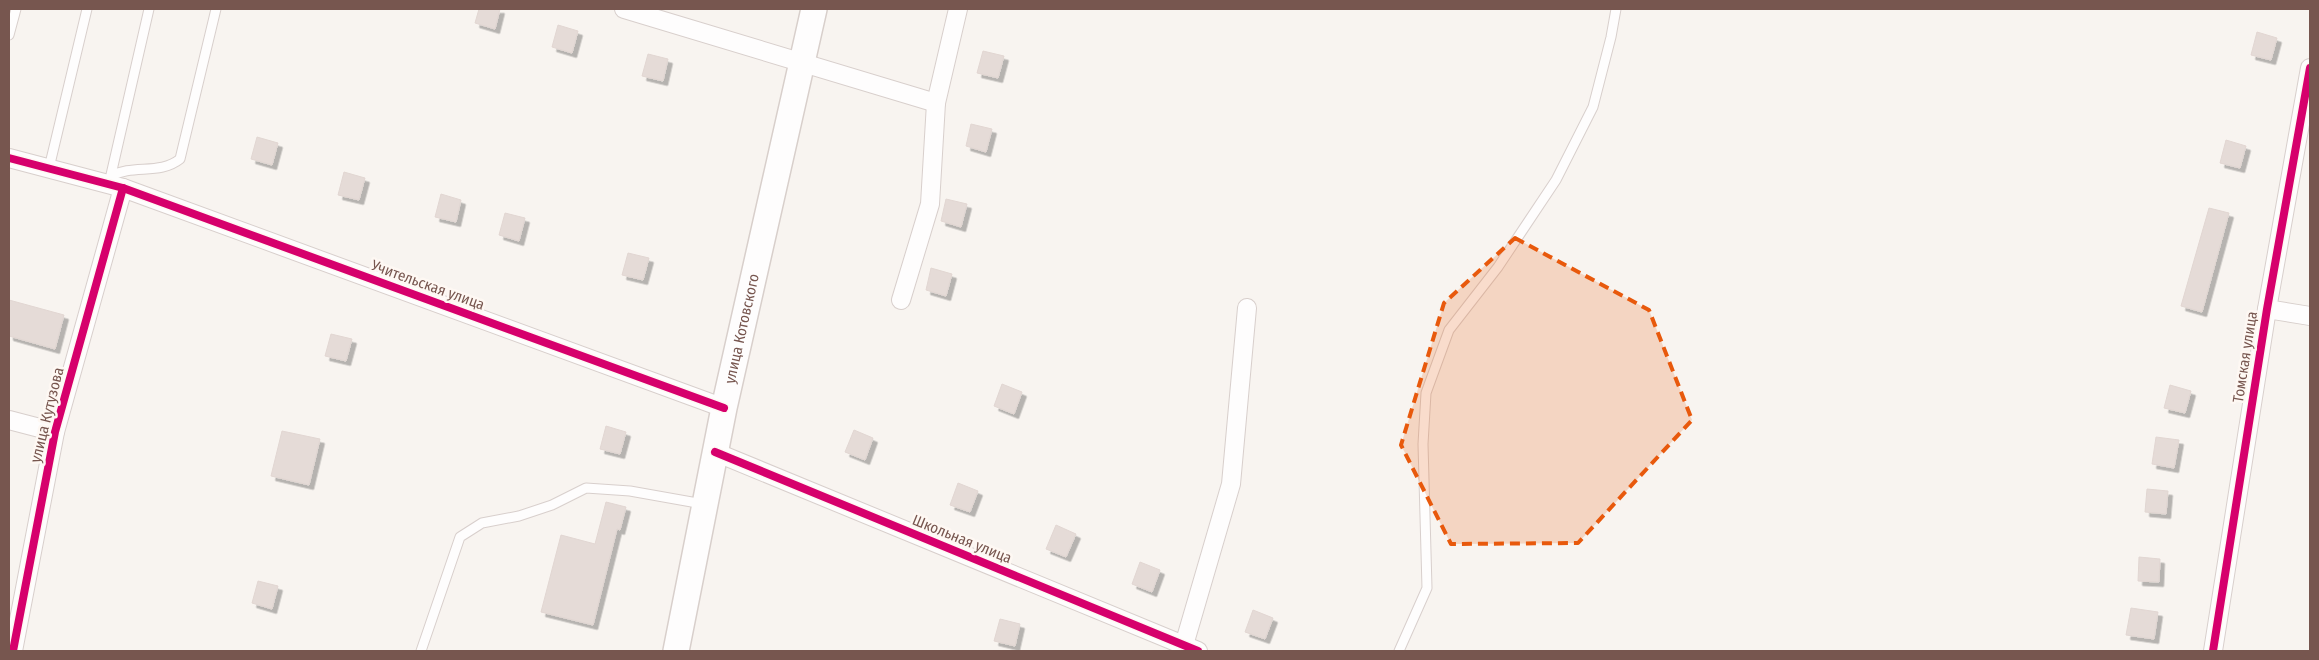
<svg xmlns="http://www.w3.org/2000/svg" width="2319" height="660" viewBox="0 0 2319 660" font-family="'Fira Sans Condensed',sans-serif">
  <style>
    .building { fill: #e5dbd7; stroke: #e1d6d2; filter: url(#shadow) }
    .lines { fill: none; stroke-linecap: round; stroke-linejoin: round }
    .lane-casing { stroke: #d8cfcc; stroke-width: 11 }
    .street-casing { stroke: #d8cfcc; stroke-width: 20 }
    .secondary-casing { stroke: #d8cfcb; stroke-width: 28 }
    .lane { stroke: #fefdfd; stroke-width: 9 }
    .street { stroke: #fefdfd; stroke-width: 18 }
    .secondary { stroke: #fefdfd; stroke-width: 25 }
    .cycleway-casing { stroke: #fef8f3; stroke-width: 11 }
    .cycleway { stroke: #d6006c; stroke-width: 8 }
    .marked { fill: #e8590c; fill-opacity: 0.2; stroke: #e8590c; stroke-width: 4; stroke-dasharray: 10 6; stroke-linejoin: round }
    .labels { text-anchor: middle; dominant-baseline: central; stroke-width: 5; stroke-linejoin: round; paint-order: stroke }
    .street-label { font-size: 15px; fill: #77564f; stroke: #fef8f3 }
  </style>
  <defs>
    <filter id="shadow"><feDropShadow dx="4.5" dy="4.5" stdDeviation="0" flood-color="#0004"/></filter>
  </defs>
  <rect width="100%" height="100%" fill="#f8f4f0"/>
  <!-- building -->
  <g class="building">
    <path d="M479 9H500L495 29 475 23Z"/>
    <path d="M558 25 578 31 572 53 552 47Z"/>
    <path d="M2257 32 2277 38 2271 60 2251 55Z"/>
    <path d="M983 51 1004 56 998 78 977 73Z"/>
    <path d="M648 54 668 59 663 81 642 76Z"/>
    <path d="M971 124 992 129 986 152 966 146Z"/>
    <path d="M257 137 278 143 272 165 251 159Z"/>
    <path d="M2226 140 2246 146 2240 168 2220 163Z"/>
    <path d="M344 172 365 178 359 200 338 195Z"/>
    <path d="M441 194 461 200 456 222 435 217Z"/>
    <path d="M946 199 967 204 961 227 941 221Z"/>
    <path d="M2209 208 2229 213 2202 312 2181 306Z"/>
    <path d="M505 213 525 218 519 241 499 235Z"/>
    <path d="M628 253 649 258 643 280 622 275Z"/>
    <path d="M931 268 952 274 946 296 926 290Z"/>
    <path d="M9 300 64 315 55 349 9 336Z"/>
    <path d="M331 334 352 339 346 361 325 356Z"/>
    <path d="M1002 384 1022 392 1014 414 994 406Z"/>
    <path d="M2170 385 2191 391 2185 413 2164 408Z"/>
    <path d="M606 426 626 432 620 454 600 449Z"/>
    <path d="M854 430 873 438 865 460 845 452Z"/>
    <path d="M282 431 320 439 309 485 271 476Z"/>
    <path d="M2156 437 2179 440 2174 468 2152 464Z"/>
    <path d="M958 483 978 491 970 512 950 505Z"/>
    <path d="M2147 489 2168 491 2166 514 2145 512Z"/>
    <path d="M606 502 626 507 620 530 617 529 593 625 541 612 561 535 595 544Z"/>
    <path d="M1056 525 1076 534 1066 557 1046 549Z"/>
    <path d="M2139 557 2160 559 2159 582 2138 581Z"/>
    <path d="M1140 562 1160 570 1152 592 1132 584Z"/>
    <path d="M258 581 278 586 272 609 252 603Z"/>
    <path d="M2131 608 2158 612 2154 639 2126 635Z"/>
    <path d="M1253 610 1273 618 1265 639 1245 632Z"/>
    <path d="M1000 619 1020 624 1015 646 994 641Z"/>
  </g>
  <g class="lines">
    <defs>
      <g id="lane">
        <path d="M9 35 16 9"/>
        <path d="M49 168 87 9"/>
        <path d="M111 176C133 164 160 175 180 159L216 9"/>
        <path d="M110 179 149 9"/>
        <path d="M421 651 460 537 482 523 519 516 552 505 586 488 630 491 703 504"/>
        <path d="M1399 651 1427 588 1423 444 1426 393 1449 330 1498 267 1556 180 1593 107 1611 37 1616 9"/>
      </g>
      <g id="street">
        <path d="M624 9 936 103"/>
        <path d="M9 158 123 188 724 408"/>
        <path d="M901 300 930 204 936 103 958 9"/>
        <path d="M2267 309 2310 316"/>
        <path d="M9 420 55 432"/>
        <path d="M715 452 1198 651"/>
        <path d="M1184 645 1231 484 1247 308"/>
        <path d="M13 651 55 432 123 188"/>
        <path d="M2213 651 2267 309 2310 68"/>
      </g>
      <g id="secondary">
        <path id="s1" d="M676 651 724 408 814 9"/>
      </g>
    </defs>
    <!-- lane casing -->
    <use href="#lane" class="lane-casing"/>
    <!-- street casing -->
    <use href="#street" class="street-casing"/>
    <!-- secondary casing -->
    <use href="#secondary" class="secondary-casing"/>
    <!-- lane -->
    <use href="#lane" class="lane"/>
    <!-- street -->
    <use href="#street" class="street"/>
    <!-- secondary -->
    <use href="#secondary" class="secondary"/>
    <defs>
      <g id="cycleway">
        <path d="M9 158 123 188 724 408"/>
        <path d="M715 452 1198 651"/>
        <path d="M13 651 55 432 123 188"/>
        <path d="M2213 651 2267 309 2310 68"/>
      </g>
    </defs>
    <!-- cycleway casing -->
    <use href="#cycleway" class="cycleway-casing"/>
    <!-- cycleway -->
    <use href="#cycleway" class="cycleway"/>
  </g>
  <!-- marked area -->
  <path class="marked" d="M1515 238 1649 310 1692 420 1578 543 1451 544 1401 445 1444 303Z"/>
  <g class="labels">
    <!-- street labels -->
    <g class="street-label">
      <text transform="translate(428 285) rotate(20)">Учительская улица</text>
      <text stroke="none"><textPath href="#s1" startOffset="329">улица Котовского</textPath></text>
      <text transform="translate(2245 357) rotate(-81)">Томская улица</text>
      <text transform="translate(47 415) rotate(-76)">улица Кутузова</text>
      <text transform="translate(962 539) rotate(22)">Школьная улица</text>
    </g>
  </g>
  <!-- border -->
  <rect width="2319" height="660" fill="none" stroke="#77564f" stroke-width="20"/>
</svg>
